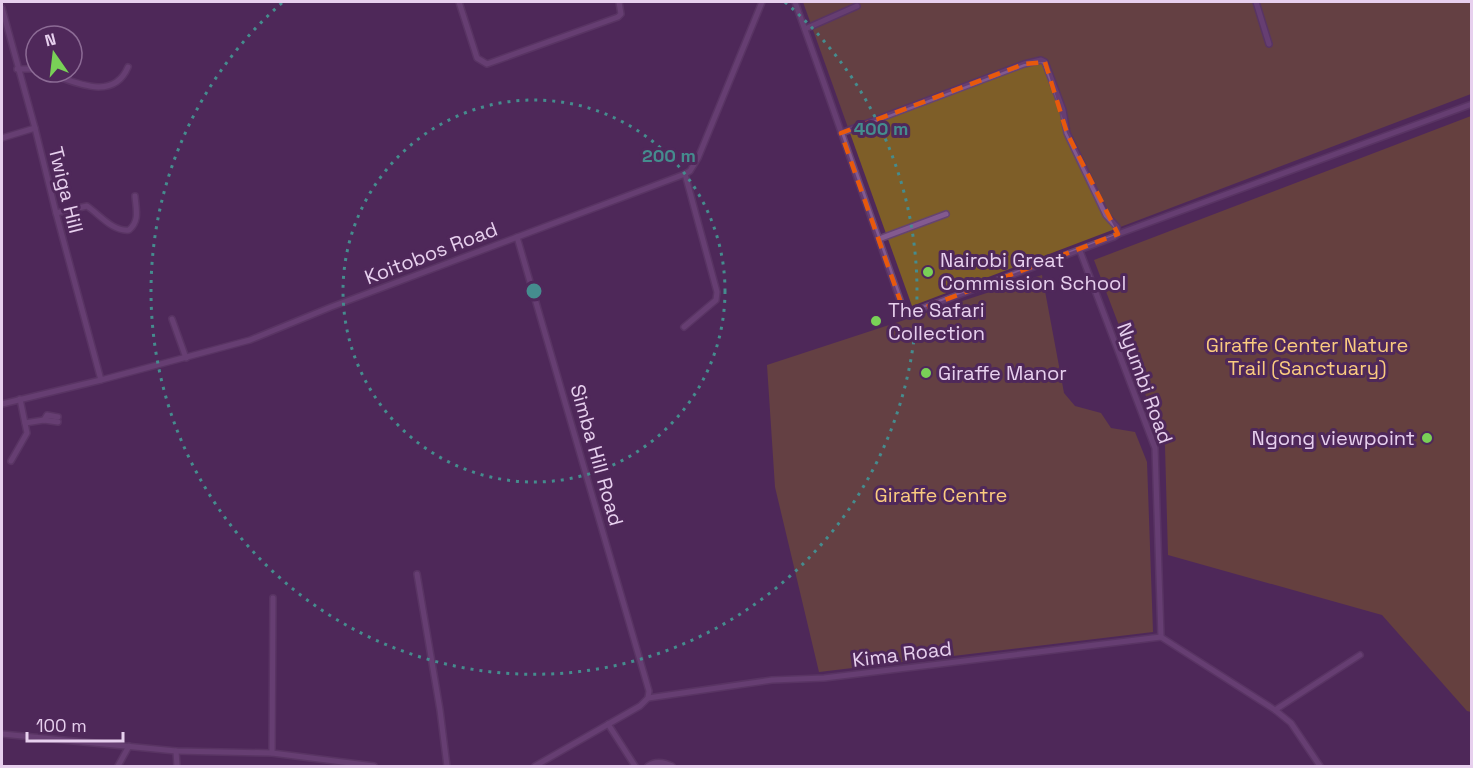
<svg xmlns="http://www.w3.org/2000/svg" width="1473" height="768" viewBox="0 0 1473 768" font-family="'Space Grotesk',sans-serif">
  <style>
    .green { fill: #7e5e28 }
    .forest { fill: #815d20 }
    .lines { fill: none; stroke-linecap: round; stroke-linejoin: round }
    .street-casing { stroke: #664470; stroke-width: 8 }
    .street { stroke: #835a90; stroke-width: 5 }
    .marked { fill: none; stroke: #e8590c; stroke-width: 4.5; stroke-dasharray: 12 8; stroke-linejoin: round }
    .ring { fill: none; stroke: #458c8e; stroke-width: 3; stroke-dasharray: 3 6 }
    .poi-dot { fill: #79d157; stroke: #4f285a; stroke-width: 2 }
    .labels { text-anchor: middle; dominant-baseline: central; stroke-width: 6; stroke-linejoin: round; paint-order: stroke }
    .street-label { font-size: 20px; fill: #e7d0ee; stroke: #4f285a }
    .poi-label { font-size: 20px; fill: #e7d0ee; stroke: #4f285a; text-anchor: start }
    .park-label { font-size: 20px; fill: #facb7f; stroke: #4f285a }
    .centre { fill: #458c8e; stroke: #4f285a; stroke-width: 3 }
    .ring-label { font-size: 18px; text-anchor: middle; font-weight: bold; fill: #458c8e; stroke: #4f285a; stroke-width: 6; stroke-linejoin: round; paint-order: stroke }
  </style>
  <rect width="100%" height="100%" fill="#4f285a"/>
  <!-- green -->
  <g class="green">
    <path d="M803 2H1471V94L912 306Z"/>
    <path d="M1042 275 1064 393 1075 406 1101 413 1111 428 1135 432 1147 462 1153 632 819 672 775 487 767 365Z"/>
  </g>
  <!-- forest -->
  <path class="forest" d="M1471 116H1472L1471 712 1467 711 1382 615 1168 555 1165 446 1094 260Z"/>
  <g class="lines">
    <defs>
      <g id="street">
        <path d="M459 2 477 58 487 64 618 17 621 14 619 2"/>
        <path d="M795 2C831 102 866 202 901 303L905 309 913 312 1114 237 1118 234 1117 227 1106 215 1067 133 1063 110 1045 62 1041 60 1024 64 841 133"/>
        <path d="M1256 2 1269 44"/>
        <path d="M2 8 35 128 56 213 101 380"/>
        <path d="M805 29 857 6"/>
        <path d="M17 69H36"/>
        <path d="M45 72C73 81 113 103 128 67"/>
        <path d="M2 138 35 128"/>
        <path d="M56 213 87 206C100 215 113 232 129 230 140 221 136 209 135 196"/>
        <path d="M1118 234 1472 104"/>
        <path d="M517 237 649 691 648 698 640 706 535 766"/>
        <path d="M879 239 946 214"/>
        <path d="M1080 251 1155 448 1161 637"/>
        <path d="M172 319 186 358"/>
        <path d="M684 327 716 300 717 292 685 174"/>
        <path d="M2 404 101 380 250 340 331 307 685 174 690 171 698 158 762 2"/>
        <path d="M44 420 47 415 58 417"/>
        <path d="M25 423 44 420 58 422"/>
        <path d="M11 461 27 433 20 399"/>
        <path d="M417 574 440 710 447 766"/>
        <path d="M1161 637 1275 710 1291 723 1320 766"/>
        <path d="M648 698 772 680 824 678 1161 637"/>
        <path d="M1275 710 1360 655"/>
        <path d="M608 724 635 766"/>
        <path d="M2 734 176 751 272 753 374 766"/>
        <path d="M176 751 177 766"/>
        <path d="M272 753 273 598"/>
        <path d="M118 766 129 746"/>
        <path d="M648 766C655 761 664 762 672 766"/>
      </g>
    </defs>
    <!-- street casing -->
    <use href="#street" class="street-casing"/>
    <!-- street -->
    <use href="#street" class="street"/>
  </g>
  <!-- marked area -->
  <path d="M0 0H1473V768H0ZM1045 62 1067 133 1118 234 913 312 901 303 841 133 1024 64Z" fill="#4f285a" fill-opacity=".55" fill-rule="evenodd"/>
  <path class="marked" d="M1045 62 1067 133 1118 234 913 312 901 303 841 133 1024 64Z"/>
  <!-- distance rings -->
  <g class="ring">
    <circle cx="534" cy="291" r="191"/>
    <path d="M785 2A383 383 0 1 1 283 2"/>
  </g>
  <!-- markers -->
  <g class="poi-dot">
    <circle cx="928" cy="272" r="6"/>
    <circle cx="876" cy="321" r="6"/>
    <circle cx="926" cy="373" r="6"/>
    <circle cx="1427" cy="438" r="6"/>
  </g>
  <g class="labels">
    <!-- street labels -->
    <g class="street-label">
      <text transform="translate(66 190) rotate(76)">Twiga Hill</text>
      <text transform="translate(431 253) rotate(-21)">Koitobos Road</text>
      <text transform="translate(1145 383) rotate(70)">Nyumbi Road</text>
      <text transform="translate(597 455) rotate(74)">Simba Hill Road</text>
      <text transform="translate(902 654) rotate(-7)">Kima Road</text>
    </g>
    <!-- poi labels -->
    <g class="poi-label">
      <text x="940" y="260">Nairobi Great<tspan x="940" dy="23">Commission School</tspan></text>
      <text x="888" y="310">The Safari<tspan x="888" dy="23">Collection</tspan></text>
      <text x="938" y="373">Giraffe Manor</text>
      <text x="1415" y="438" text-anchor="end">Ngong viewpoint</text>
    </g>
    <!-- park labels -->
    <g class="park-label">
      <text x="1307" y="345">Giraffe Center Nature<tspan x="1307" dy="23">Trail (Sanctuary)</tspan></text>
      <text x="941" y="495">Giraffe Centre</text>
    </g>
  </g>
  <circle cx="534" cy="291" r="9" class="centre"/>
  <g class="ring-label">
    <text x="881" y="135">400 m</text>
    <text x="669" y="162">200 m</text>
  </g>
  <!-- border -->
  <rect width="1473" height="768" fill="none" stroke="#e7d0ee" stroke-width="6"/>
  <!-- north arrow -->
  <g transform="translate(54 54) rotate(346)"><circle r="28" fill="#4f285a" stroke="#8c6b95" stroke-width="1.5"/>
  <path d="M0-4.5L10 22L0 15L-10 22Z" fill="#79d157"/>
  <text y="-9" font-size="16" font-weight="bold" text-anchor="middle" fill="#e7d0ee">N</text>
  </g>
  <!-- scale -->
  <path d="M27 732v9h96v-9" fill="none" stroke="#e7d0ee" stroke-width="3"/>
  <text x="36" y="732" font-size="18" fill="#e7d0ee" stroke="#4f285a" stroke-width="4.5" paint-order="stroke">100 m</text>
</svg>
